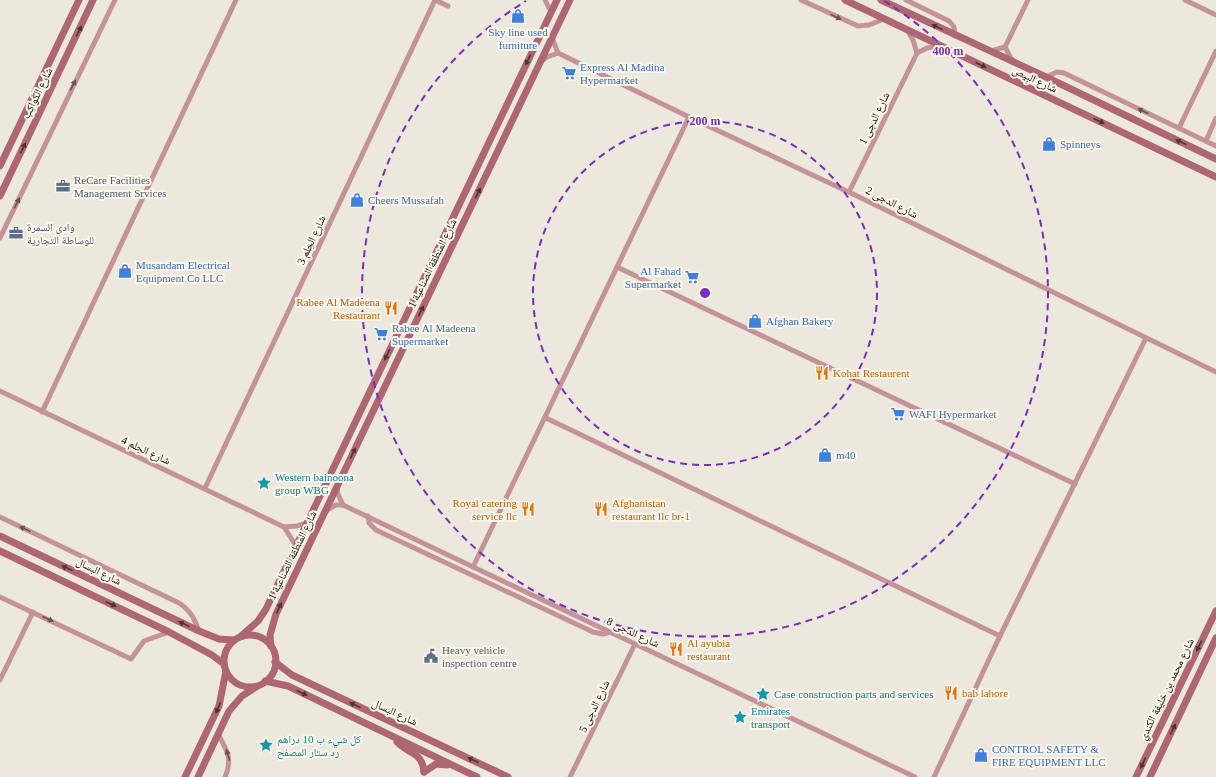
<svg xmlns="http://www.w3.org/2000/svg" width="1216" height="777" viewBox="0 0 1216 777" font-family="'Times New Roman','Noto Naskh Arabic',serif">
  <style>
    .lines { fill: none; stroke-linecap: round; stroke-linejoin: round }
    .street { stroke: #c49299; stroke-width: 5 }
    .secondary { stroke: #ae6673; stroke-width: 7 }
    .oneway { fill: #6a5052 }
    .oneway2 { fill: #503235 }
    .ring { fill: none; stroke: #7b2cbf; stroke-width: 2; stroke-dasharray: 7 5 }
    .labels { text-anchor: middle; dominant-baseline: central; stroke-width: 4; stroke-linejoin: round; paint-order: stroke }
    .shop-label { font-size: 11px; fill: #366cbe; stroke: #fbf6eb; text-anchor: start }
    .street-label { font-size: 11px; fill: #110f0b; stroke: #fbf6eb }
    .service-label { font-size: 11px; fill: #4e5e75; stroke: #fbf6eb; text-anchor: start }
    .food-label { font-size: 11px; fill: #c56008; stroke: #fbf6eb; text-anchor: start }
    .culture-label { font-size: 11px; fill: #0d838f; stroke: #fbf6eb; text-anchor: start }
    .centre { fill: #7b2cbf; stroke: #fbf6eb; stroke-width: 2 }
    .ring-label { font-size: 12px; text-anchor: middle; font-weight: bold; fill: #7b2cbf; stroke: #fbf6eb; stroke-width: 4; stroke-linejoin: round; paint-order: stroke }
  </style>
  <rect width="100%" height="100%" fill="#ede8dd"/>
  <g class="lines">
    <!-- street -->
    <g class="street">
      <path d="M435 0 448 6"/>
      <path d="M545 0 551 12"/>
      <path d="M801 0 858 26 869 25 884 19"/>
      <path d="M906 0 949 21 954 27 955 36"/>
      <path d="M1185 0 1216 15"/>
      <path d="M908 31 913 40 917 53"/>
      <path d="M552 38 558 53 689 117 855 195 1216 372"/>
      <path d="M1005 47 1013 62"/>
      <path d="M991 51 1005 47 1028 0"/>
      <path d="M543 60 547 57 558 53"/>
      <path d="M1046 77 1057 72 1064 73 1216 146"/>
      <path d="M1179 128 1216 51"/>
      <path d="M1206 141 1216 118"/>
      <path d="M849 192 917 53 927 48 939 46"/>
      <path d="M0 238 115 0"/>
      <path d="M617 267 1075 484"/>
      <path d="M0 391 284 527 296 546"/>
      <path d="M42 412 236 0"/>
      <path d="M546 418 1000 636"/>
      <path d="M337 487 338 494 343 505"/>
      <path d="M205 488 435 0"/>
      <path d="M327 510 336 505H343L915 777"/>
      <path d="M368 516 369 523 376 530 593 632 603 634 610 632"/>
      <path d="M0 517 179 603C191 611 194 618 199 631"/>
      <path d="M284 527 297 526 307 523"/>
      <path d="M473 567 689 117"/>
      <path d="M0 597 131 659 144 641 169 632"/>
      <path d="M0 680 33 612"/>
      <path d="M218 734C227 750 233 760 225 777"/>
      <path d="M570 777 635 644"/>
      <path d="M934 777 998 640 1146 338"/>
    </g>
    <!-- secondary -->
    <g class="secondary">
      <path d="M845 0 1216 177"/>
      <path d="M881 0 1046 77 1216 159"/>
      <path d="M0 166 79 0"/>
      <path d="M0 196 93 0"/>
      <path d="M0 536 199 631 219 639 234 640"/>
      <path d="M0 551 169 632 212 655 224 664"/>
      <circle cx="250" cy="661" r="26"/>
      <path d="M241 636 258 621 266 609 557 0"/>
      <path d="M271 646 270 635 276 614 570 0"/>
      <path d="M275 662 292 675 508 777"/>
      <path d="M265 681 288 686 477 777"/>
      <path d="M397 742C409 755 422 751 424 772"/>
      <path d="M424 772 436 764 447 765"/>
      <path d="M185 777 219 706 226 671"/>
      <path d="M198 777 229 711 242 696 256 687"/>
      <path d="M1136 777 1216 611"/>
      <path d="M1150 777 1216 638"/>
    </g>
  </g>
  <!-- one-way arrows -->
  <defs><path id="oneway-solid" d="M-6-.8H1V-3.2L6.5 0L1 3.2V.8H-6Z"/></defs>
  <g class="oneway">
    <use href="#oneway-solid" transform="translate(836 17) rotate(26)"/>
    <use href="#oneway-solid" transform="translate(73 85) rotate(-64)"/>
    <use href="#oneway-solid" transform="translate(1143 111) rotate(-154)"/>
    <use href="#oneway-solid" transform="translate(17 203) rotate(-64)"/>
    <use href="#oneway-solid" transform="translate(25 529) rotate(-154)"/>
    <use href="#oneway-solid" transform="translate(48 619) rotate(25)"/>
    <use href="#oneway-solid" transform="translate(228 755) rotate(-106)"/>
  </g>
  <g class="oneway2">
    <use href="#oneway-solid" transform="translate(937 27) rotate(-154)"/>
    <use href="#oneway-solid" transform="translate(79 31) rotate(-64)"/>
    <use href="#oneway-solid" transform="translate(528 60) rotate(116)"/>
    <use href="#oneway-solid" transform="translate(981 65) rotate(25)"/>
    <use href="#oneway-solid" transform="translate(1099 121) rotate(25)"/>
    <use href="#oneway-solid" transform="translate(1181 142) rotate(-154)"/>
    <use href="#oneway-solid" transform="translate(23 148) rotate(-64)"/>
    <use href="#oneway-solid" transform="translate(478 193) rotate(-64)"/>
    <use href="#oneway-solid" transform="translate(421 311) rotate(-64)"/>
    <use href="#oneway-solid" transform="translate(387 355) rotate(116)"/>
    <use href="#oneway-solid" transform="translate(353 453) rotate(-64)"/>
    <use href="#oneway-solid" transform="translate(67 568) rotate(-154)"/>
    <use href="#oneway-solid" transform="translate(111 604) rotate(25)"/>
    <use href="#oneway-solid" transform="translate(279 608) rotate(-65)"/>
    <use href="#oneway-solid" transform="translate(184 624) rotate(-154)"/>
    <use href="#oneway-solid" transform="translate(1199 646) rotate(116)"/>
    <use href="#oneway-solid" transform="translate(302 693) rotate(26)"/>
    <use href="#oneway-solid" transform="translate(355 705) rotate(-155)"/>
    <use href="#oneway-solid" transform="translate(218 708) rotate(113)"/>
    <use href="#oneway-solid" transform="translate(1173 729) rotate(-64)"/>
    <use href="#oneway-solid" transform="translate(473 760) rotate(-155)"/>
    <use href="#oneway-solid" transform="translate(1143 763) rotate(115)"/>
  </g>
  <!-- distance rings -->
  <g class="ring">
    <circle cx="705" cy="293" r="172"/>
    <path d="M884 1A343 343 0 1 1 526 1"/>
  </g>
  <!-- icons -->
  <defs>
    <symbol id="shop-bare" viewBox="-9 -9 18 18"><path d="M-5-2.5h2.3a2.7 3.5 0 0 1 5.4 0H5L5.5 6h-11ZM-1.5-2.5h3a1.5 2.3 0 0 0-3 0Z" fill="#3f7fe0" stroke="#fbf6eb" stroke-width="2.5" paint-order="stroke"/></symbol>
    <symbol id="supermarket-bare" viewBox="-9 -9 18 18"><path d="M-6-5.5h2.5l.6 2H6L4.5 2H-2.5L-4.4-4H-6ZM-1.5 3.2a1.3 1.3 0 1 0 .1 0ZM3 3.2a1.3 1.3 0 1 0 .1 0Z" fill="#3f7fe0" stroke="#fbf6eb" stroke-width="2.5" paint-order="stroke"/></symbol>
    <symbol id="office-bare" viewBox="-9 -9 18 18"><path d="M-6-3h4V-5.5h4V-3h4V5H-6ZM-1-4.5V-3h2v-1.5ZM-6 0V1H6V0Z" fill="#5c6f8a" stroke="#fbf6eb" stroke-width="2.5" paint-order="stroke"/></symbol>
    <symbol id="restaurant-bare" viewBox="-9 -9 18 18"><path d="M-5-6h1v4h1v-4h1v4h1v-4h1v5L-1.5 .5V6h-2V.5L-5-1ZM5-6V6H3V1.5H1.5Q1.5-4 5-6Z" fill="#e8710a" stroke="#fbf6eb" stroke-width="2.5" paint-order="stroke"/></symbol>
    <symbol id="sight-bare" viewBox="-9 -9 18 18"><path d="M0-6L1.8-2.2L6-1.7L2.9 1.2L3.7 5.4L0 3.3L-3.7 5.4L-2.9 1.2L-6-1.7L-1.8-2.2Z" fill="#0f9aa8" stroke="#fbf6eb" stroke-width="2.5" paint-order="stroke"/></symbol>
    <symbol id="civic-bare" viewBox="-9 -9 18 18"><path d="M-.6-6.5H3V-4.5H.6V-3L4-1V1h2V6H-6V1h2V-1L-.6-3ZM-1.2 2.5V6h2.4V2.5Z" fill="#5c6f8a" stroke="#fbf6eb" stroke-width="2.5" paint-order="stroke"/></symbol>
  </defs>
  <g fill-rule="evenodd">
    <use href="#shop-bare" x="508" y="6" width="20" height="20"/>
    <use href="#supermarket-bare" x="559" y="63" width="20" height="20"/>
    <use href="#shop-bare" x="1039" y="134" width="20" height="20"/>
    <use href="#office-bare" x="53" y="176" width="20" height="20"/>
    <use href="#shop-bare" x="347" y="190" width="20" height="20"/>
    <use href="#office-bare" x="6" y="223" width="20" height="20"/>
    <use href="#shop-bare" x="115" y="261" width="20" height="20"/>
    <use href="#supermarket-bare" x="682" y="267" width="20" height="20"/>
    <use href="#restaurant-bare" x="381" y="298" width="20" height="20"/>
    <use href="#shop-bare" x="745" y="311" width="20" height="20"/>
    <use href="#supermarket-bare" x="371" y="324" width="20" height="20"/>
    <use href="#restaurant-bare" x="812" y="363" width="20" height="20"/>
    <use href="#supermarket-bare" x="888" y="404" width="20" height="20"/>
    <use href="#shop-bare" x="815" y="445" width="20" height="20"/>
    <use href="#sight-bare" x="254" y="473" width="20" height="20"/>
    <use href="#restaurant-bare" x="518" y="499" width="20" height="20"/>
    <use href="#restaurant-bare" x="591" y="499" width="20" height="20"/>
    <use href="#restaurant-bare" x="666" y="639" width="20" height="20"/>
    <use href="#civic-bare" x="421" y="646" width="20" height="20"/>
    <use href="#restaurant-bare" x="941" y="683" width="20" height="20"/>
    <use href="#sight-bare" x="753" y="684" width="20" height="20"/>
    <use href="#sight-bare" x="730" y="707" width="20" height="20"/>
    <use href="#sight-bare" x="256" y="735" width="20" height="20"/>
    <use href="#shop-bare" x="971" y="745" width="20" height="20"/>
  </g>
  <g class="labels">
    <!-- shop labels -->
    <g class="shop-label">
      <text x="518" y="32" text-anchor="middle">Sky line used<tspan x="518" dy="13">furniture</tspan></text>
      <text x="580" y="67">Express Al Madina<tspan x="580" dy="13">Hypermarket</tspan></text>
      <text x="1060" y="144">Spinneys</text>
      <text x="368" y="200">Cheers Mussafah</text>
      <text x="136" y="265">Musandam Electrical<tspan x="136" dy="13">Equipment Co LLC</tspan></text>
      <text x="681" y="271" text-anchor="end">Al Fahad<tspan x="681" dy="13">Supermarket</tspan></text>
      <text x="766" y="321">Afghan Bakery</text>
      <text x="392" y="328">Rabee Al Madeena<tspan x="392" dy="13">Supermarket</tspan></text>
      <text x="909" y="414">WAFI Hypermarket</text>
      <text x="836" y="455">m40</text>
      <text x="992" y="749">CONTROL SAFETY &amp;<tspan x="992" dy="13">FIRE EQUIPMENT LLC</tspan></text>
    </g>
    <!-- street labels -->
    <g class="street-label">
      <text transform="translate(1035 79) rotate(25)">شارع البِيص</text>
      <text transform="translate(37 93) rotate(-64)">شارع الكَواكِب</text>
      <text transform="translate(874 118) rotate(-64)">شارع الدجى 1</text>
      <text transform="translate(892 202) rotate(27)">شارع الدجى 2</text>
      <text transform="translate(311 240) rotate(-65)">شارع الحِلم 3</text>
      <text transform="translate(432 263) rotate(-64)">شارع المنطقة الصناعية 1</text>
      <text transform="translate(146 450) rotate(25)">شارع الحِلم 4</text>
      <text transform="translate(292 555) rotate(-64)">شارع المنطقة الصناعية 1</text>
      <text transform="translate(99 571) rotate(26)">شارع البسال</text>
      <text transform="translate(633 632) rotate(25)">شارع الدجى 8</text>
      <text transform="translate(1166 689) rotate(-64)">شارع محمد بن خليفة الكندي</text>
      <text transform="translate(594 706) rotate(-64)">شارع الدجى 5</text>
      <text transform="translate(395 712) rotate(25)">شارع البسال</text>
    </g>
    <!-- service labels -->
    <g class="service-label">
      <text x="74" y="180">ReCare Facilities<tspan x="74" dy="13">Management Srvices</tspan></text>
      <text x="27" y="227">وادي السمرة<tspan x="27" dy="13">للوساطة التجارية</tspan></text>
      <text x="442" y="650">Heavy vehicle<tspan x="442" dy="13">inspection centre</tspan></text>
    </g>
    <!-- food labels -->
    <g class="food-label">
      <text x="380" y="302" text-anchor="end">Rabee Al Madeena<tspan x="380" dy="13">Restaurant</tspan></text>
      <text x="833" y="373">Kohat Restaurent</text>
      <text x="517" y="503" text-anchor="end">Royal catering<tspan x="517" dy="13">service llc</tspan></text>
      <text x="612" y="503">Afghanistan<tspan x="612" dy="13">restaurant llc br-1</tspan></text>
      <text x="687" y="643">Al ayubia<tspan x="687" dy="13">restaurant</tspan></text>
      <text x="962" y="693">bab lahore</text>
    </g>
    <!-- culture labels -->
    <g class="culture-label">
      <text x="275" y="477">Western bainoona<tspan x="275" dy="13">group WBG</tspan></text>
      <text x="774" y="694">Case construction parts and services</text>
      <text x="751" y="711">Emirates<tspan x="751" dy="13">transport</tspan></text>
      <text x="277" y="739">كل شيء ب 10 دراهم<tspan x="277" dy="13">رد ستار المصفح</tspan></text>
    </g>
  </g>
  <circle cx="705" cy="293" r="6" class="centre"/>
  <g class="ring-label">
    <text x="948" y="55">400 m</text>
    <text x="705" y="125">200 m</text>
  </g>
</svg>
